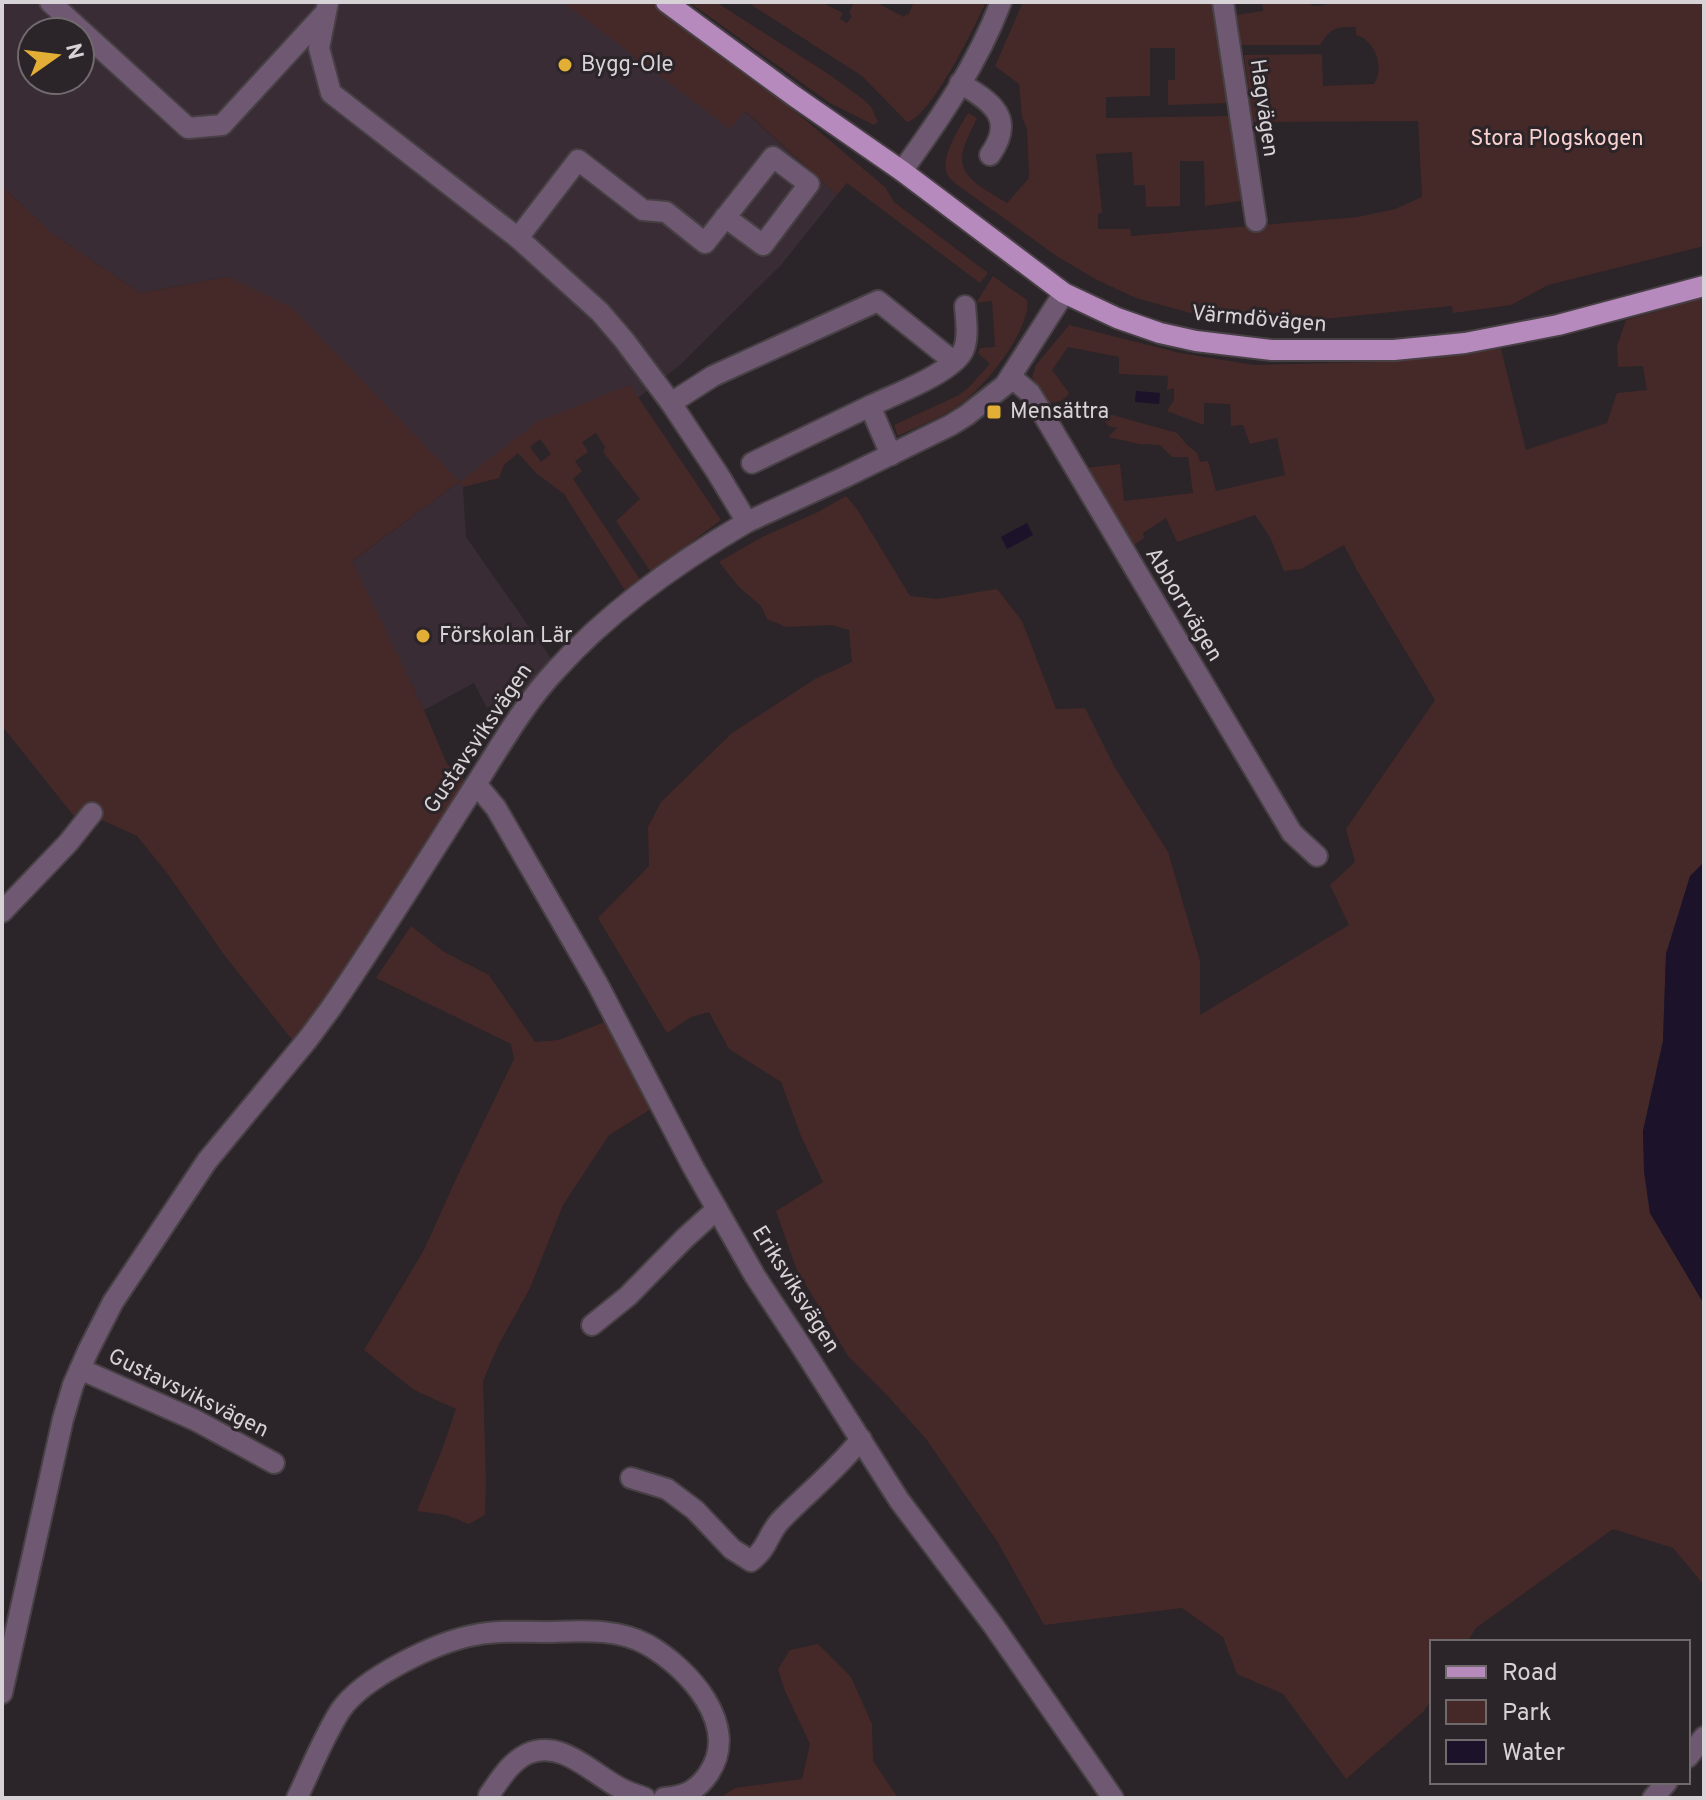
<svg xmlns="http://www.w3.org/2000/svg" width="1706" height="1800" viewBox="0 0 1706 1800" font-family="Overpass,sans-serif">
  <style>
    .built { fill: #392c34; fill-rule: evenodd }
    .green { fill: #452928; fill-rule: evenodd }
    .water { fill: #1c1229 }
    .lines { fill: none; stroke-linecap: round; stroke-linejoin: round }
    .minor-casing { stroke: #474044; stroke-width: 24 }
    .major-casing { stroke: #474044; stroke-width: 24 }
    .minor { stroke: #6f5972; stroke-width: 20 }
    .major { stroke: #b78abe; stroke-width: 20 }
    .poi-dot { fill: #e3ae35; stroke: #2b2428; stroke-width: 3 }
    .labels { text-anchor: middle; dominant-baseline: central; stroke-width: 6; stroke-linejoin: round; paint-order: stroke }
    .poi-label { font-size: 22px; fill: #d7d2d5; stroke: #2b2428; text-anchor: start }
    .street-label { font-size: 22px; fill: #d7d2d5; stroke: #2b2428 }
    .park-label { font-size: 22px; fill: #f9d0ce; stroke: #2b2428 }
  </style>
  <rect width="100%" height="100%" fill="#2b2428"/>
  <!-- built -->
  <path class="built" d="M2 2H604L729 97 837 195 781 265 679 366 638 398 629 385 460 482 463 487 466 537 551 658 523 691 505 696 487 708 474 683 424 710 351 562 459 482 228 277 140 293 53 234 2 186ZM32 32H80V80H32Z"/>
  <!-- green -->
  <g class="green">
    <path d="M563 2H651L778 97 885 187 894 202 988 273 980 283 847 183 837 195 745 111 730 129Z"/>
    <path d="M689 2H716L830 75 864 100 871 107 878 122 874 125 830 103Z"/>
    <path d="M747 2H825V4L843 13 840 19 847 23 852 16 849 13 854 2H875L904 17 906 14 908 15 914 2H986C974 27 932 116 907 122L862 76Z"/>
    <path d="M1023 2H1214L1229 103 1168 105V80H1175V48H1150V96L1106 97V118L1230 116 1241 201 1205 206 1204 161H1180V206L1146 207 1145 185H1134L1132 152 1096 154 1102 213 1098 214V229H1130L1131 236 1358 217 1395 209 1422 197 1418 121 1253 122 1244 55 1321 54 1322 56 1323 86 1374 84C1385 67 1375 40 1356 35V27C1335 27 1332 27 1320 45H1238L1236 15 1263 11 1262 2H1306C1315 9 1324 5 1333 2H1704V246L1548 285 1511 305 1453 313 1452 306 1283 323 1194 314 1136 298 1097 280 1058 257 956 184C953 181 949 178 947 174 940 157 960 127 968 113L977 118C972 130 961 147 962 160 963 181 992 193 1007 203L1029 178 1027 129 1022 117 1019 84 995 66Z"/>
    <path d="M2 186 53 234 140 293 228 277 292 308 460 482 537 422 630 385 721 520 651 572 616 521 640 499 603 452 605 447 596 433 582 442 588 452 575 461 582 471 573 479 641 581 626 592 564 494 536 473 518 453 504 465 499 478 463 487 459 482 352 561 424 710 447 764 464 779 463 786 329 996 294 1042 225 956 167 873 137 836 104 821 73 815 2 726ZM540 439 551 454 541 462 530 447Z"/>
    <path d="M993 276 1027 300C1032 330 980 393 955 408 937 419 917 427 898 436L894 425 959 395 969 387 990 364 978 353 980 348 995 347 992 301 976 303Z"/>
    <path d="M1704 298V862L1690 877 1666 954 1663 1041 1643 1131 1644 1171 1650 1213 1704 1304V1585L1673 1548 1613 1529 1476 1628 1467 1642H1432V1698L1424 1711 1346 1779 1283 1694 1237 1674 1223 1637 1182 1608 1044 1625 997 1541 926 1439 886 1394 848 1356 796 1268 776 1211 823 1182 801 1136 781 1082 729 1049 709 1012 691 1017 667 1033 598 918 649 866 648 827 661 802 732 733 815 679 852 662 849 630 831 625 786 627 767 619 761 606 739 587 719 562 760 538 818 512 846 496 857 509 910 596 937 599 997 589 1022 621 1056 709 1085 708 1114 766 1168 852 1200 961V1015L1349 925 1330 885 1355 862 1346 829 1435 700 1358 572 1344 545 1301 569 1284 571 1270 537 1255 515 1177 542 1166 518 1143 533 1144 538 1131 547 1086 468 1120 464 1124 501 1193 493 1188 457H1172L1160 445 1139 444 1108 437 1117 428 1108 426 1101 415 1105 413 1177 433 1187 445 1197 453 1200 462 1208 461 1216 491 1285 475 1277 438 1250 444 1243 425 1231 426 1230 404 1204 403V425L1167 411 1174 400V388L1167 390 1168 376 1119 374V357L1068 347 1052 370 1069 393C1065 401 1057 402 1049 403L1032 377 1036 365 1069 325 1180 353 1254 365 1380 362 1501 349 1526 450 1607 423 1617 393 1647 390 1643 366 1618 367 1617 346 1626 320Z"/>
    <path d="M411 926 444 952 489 975 535 1042 559 1040 607 1021 651 1109 609 1135 563 1205 530 1288 498 1346 483 1381 486 1480 485 1515 469 1524 446 1515 417 1511 443 1447 456 1409 414 1390 364 1350 424 1250 456 1179 514 1059 511 1044 376 978Z"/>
    <path d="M818 1644 851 1677 872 1724 873 1761 898 1798H720L735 1788 802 1779 810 1744 785 1691 778 1669 790 1650Z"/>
  </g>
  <!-- water -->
  <g class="water">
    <path d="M1136 391 1160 393 1159 404 1135 402Z"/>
    <path d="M1027 523 1033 535 1007 549 1001 537Z"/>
    <path d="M1704 862V1304L1650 1213 1644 1171 1643 1131 1663 1041 1666 954 1690 876Z"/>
  </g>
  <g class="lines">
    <defs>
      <g id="minor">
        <path d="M50 2 188 128 222 125 325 13"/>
        <path d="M328 2 319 48 331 93 518 238 600 312 624 340 671 403 718 474 747 522"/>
        <path d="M1223 2 1256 221"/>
        <path d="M960 83C992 102 1016 118 990 155"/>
        <path d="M902 171C940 119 978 63 1001 2"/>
        <path d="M518 238 578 160 643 210 666 212 705 243 773 157 809 184 763 245 725 217"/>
        <path d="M1011 377 1030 393 1043 414 1292 833 1317 856"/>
        <path d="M671 403 713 376 878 301 953 361"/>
        <path d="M891 455 870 406C893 395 952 373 963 351 969 338 966 320 965 306"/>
        <path d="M752 463 870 406"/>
        <path d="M476 784 496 808 597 983 693 1167 755 1276 803 1349 899 1500 993 1625 1113 1798"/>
        <path d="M2 912 68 843 92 813"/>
        <path d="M592 1325 628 1296 685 1238 717 1209"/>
        <path d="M80 1369 195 1420 274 1463"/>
        <path d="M631 1478 667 1489 695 1510 732 1549 751 1561C768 1548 768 1534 780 1521 807 1493 837 1470 861 1439"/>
        <path d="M2 1693 63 1419 73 1385 88 1351 113 1302 207 1161 308 1039 331 1008C381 935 428 859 476 784 501 745 524 704 556 670 608 612 680 561 747 522L845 477 951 425 967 415 1005 385 1064 293"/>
        <path d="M1688 1757 1704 1737"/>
        <path d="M489 1795C499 1781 510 1762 527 1754 562 1738 593 1775 622 1789 629 1793 638 1795 645 1798"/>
        <path d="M297 1798C311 1769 323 1738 340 1711 362 1678 436 1642 475 1635 498 1630 524 1632 548 1632 581 1631 618 1628 648 1645 688 1668 741 1725 709 1773 697 1791 685 1796 664 1798"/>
        <path d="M1653 1798 1667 1782"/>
      </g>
      <path id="major" d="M666 2 794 96 902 171 1064 293 1117 318 1160 333 1196 341 1272 350H1394L1465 343 1558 325 1704 286"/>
    </defs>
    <!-- minor casing -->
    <use href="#minor" class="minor-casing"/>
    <!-- major casing -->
    <use href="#major" class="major-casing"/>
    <!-- minor -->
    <use href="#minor" class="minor"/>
    <!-- major -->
    <use href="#major" class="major"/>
  </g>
  <!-- markers -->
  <g class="poi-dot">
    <circle cx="565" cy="65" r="8"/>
    <rect x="986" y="404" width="16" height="16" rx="4"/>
    <circle cx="423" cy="636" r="8"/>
  </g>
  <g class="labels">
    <!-- poi labels -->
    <g class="poi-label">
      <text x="581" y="65">Bygg-Ole</text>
      <text x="1010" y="412">Mensättra</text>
      <text x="439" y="636">Förskolan Lär</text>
    </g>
    <!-- street labels -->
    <g class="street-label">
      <text transform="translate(1263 108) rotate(82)">Hagvägen</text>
      <text transform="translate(1259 320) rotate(5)">Värmdövägen</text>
      <text transform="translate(1183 605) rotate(59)">Abborrvägen</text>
      <text transform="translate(479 739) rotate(-56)">Gustavsviksvägen</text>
      <text transform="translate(795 1290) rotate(58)">Eriksviksvägen</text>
      <text transform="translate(188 1394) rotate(26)">Gustavsviksvägen</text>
    </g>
    <!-- park labels -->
    <g class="park-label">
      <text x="1557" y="139">Stora Plogskogen</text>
    </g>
  </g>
  <!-- border -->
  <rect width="1706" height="1800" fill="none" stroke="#d7d2d5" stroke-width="8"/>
  <!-- legend -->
  <rect x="1430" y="1640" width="260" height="144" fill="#2b2428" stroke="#706a6d" stroke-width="2"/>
  <rect x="1446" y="1666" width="40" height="12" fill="#b78abe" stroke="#706a6d" stroke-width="2"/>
  <text x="1502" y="1680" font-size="24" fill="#d7d2d5">Road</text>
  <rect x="1446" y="1700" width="40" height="24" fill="#452928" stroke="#706a6d" stroke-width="2"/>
  <text x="1502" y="1720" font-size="24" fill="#d7d2d5">Park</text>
  <rect x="1446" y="1740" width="40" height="24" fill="#1c1229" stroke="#706a6d" stroke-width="2"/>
  <text x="1502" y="1760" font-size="24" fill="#d7d2d5">Water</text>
  <!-- north arrow -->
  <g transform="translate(56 56) rotate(76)"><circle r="38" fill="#2b2428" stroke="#706a6d" stroke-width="2"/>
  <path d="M0-6L14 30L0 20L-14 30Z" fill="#e3ae35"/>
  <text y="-12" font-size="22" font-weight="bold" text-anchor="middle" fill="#d7d2d5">N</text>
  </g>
</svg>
